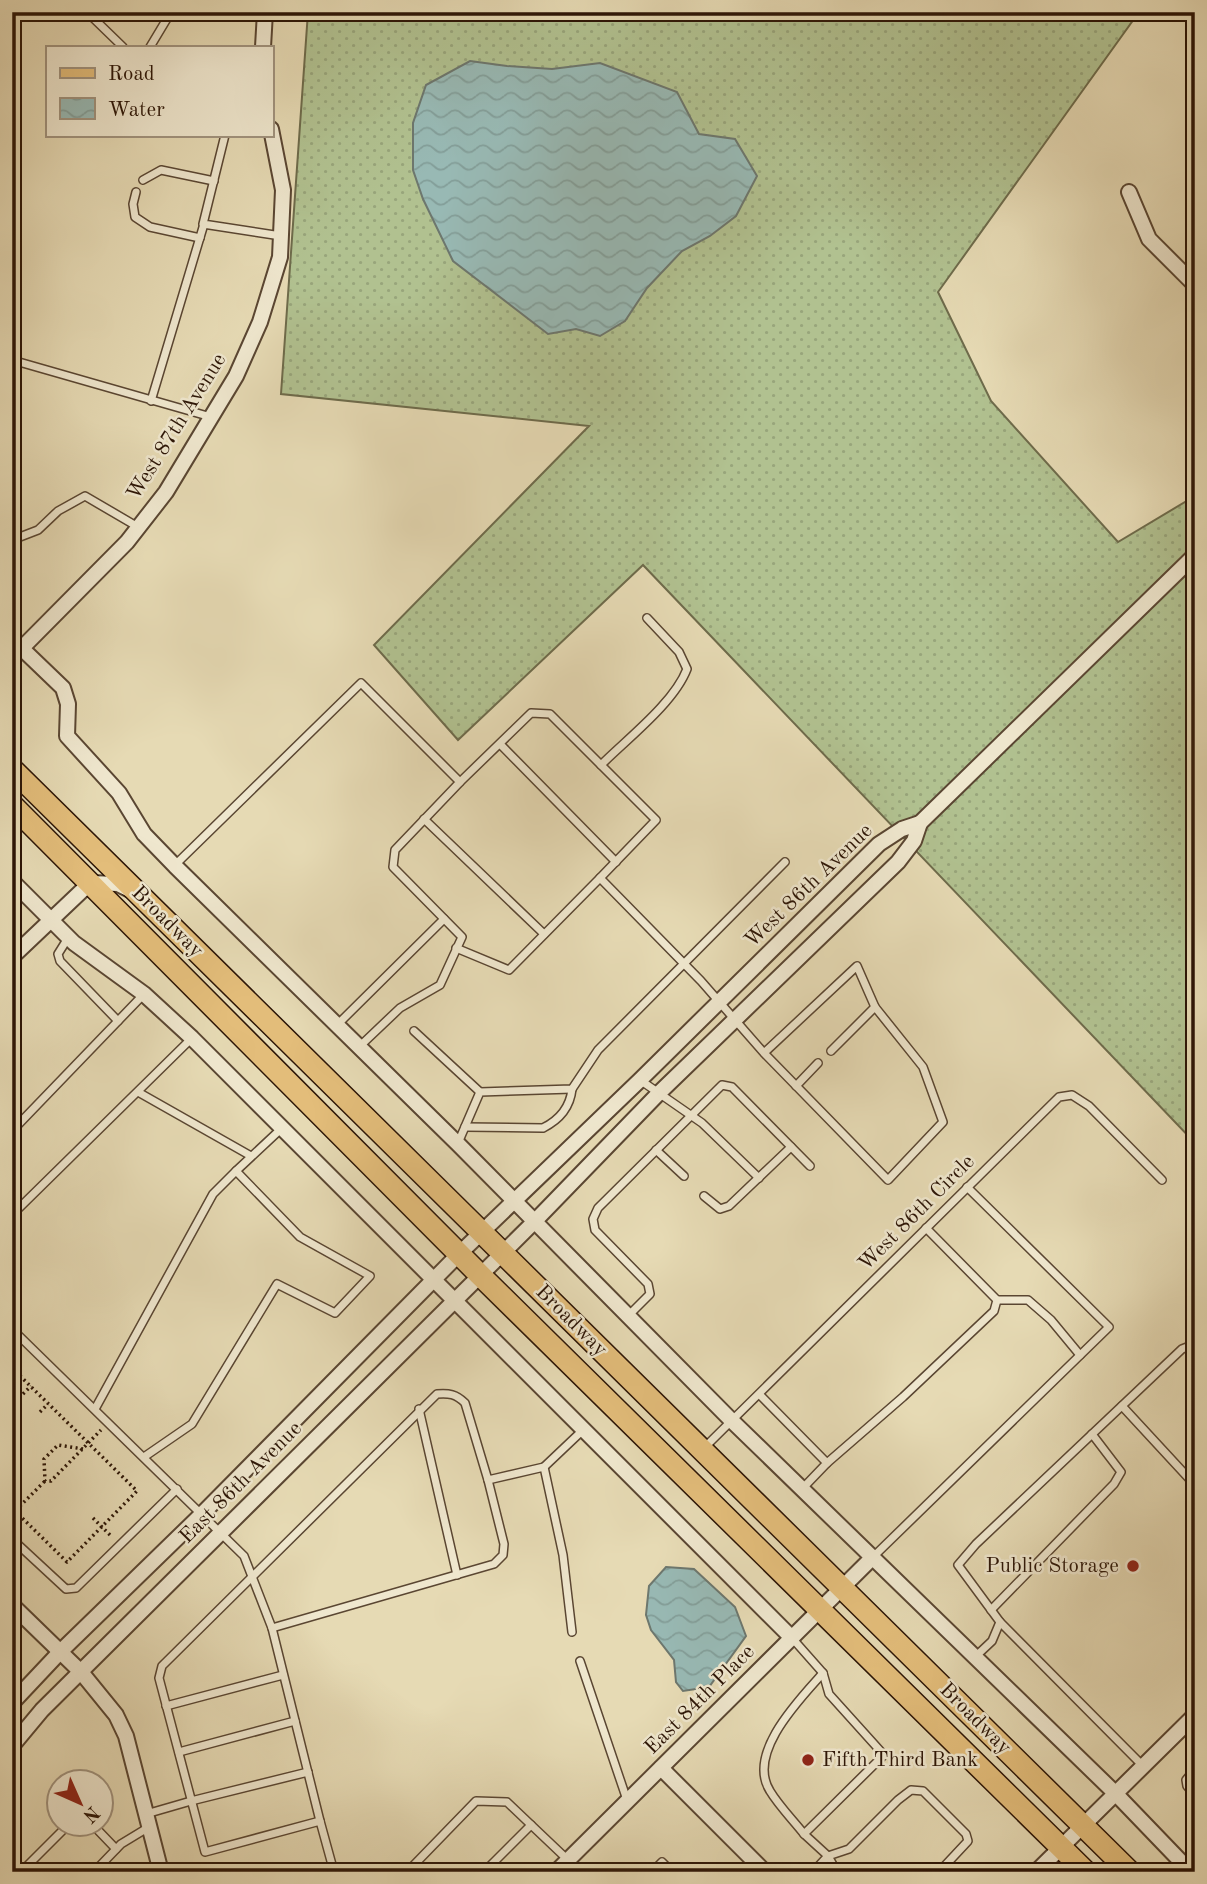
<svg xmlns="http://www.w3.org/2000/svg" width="1207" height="1884" viewBox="0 0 1207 1884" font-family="'Old Standard TT',serif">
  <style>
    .grass { fill: url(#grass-dots); stroke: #6e6b4b; stroke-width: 2 }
    .water { fill: url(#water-waves); stroke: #6d776e; stroke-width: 2 }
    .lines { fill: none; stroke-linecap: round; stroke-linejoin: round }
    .service-casing { stroke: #5a4632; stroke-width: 10 }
    .minor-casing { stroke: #5a4632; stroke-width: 18 }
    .primary-casing { stroke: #2c1506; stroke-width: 24 }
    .path { stroke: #2c1506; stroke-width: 3.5; stroke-dasharray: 2 3.5; stroke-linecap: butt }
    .service { stroke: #efe7ce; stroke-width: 7 }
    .minor { stroke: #efe7ce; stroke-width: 14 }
    .primary { stroke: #e3bd7a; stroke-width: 21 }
    .poi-dot { fill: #8f2418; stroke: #efe7ce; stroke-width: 2.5 }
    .labels { text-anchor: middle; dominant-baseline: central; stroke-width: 5; stroke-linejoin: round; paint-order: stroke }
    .street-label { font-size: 21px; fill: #2c1506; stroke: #efe7ce }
    .poi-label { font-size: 21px; fill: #2c1506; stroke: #efe7ce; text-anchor: end }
  </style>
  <defs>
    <pattern id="grass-dots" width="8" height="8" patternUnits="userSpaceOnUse" patternTransform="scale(1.75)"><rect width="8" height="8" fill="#b1c190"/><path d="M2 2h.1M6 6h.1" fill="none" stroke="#98a57b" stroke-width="1.8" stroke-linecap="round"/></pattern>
    <pattern id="water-waves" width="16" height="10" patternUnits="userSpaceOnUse" patternTransform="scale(1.75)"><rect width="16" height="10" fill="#98b9b4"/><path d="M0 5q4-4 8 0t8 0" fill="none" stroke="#839e99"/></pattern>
  </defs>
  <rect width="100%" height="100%" fill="#e6dab4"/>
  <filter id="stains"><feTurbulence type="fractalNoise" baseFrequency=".00286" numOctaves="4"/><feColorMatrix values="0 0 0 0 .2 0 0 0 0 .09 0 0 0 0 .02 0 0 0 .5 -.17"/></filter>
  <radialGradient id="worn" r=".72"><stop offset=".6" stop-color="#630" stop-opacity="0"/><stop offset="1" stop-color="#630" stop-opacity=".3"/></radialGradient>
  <!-- grass -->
  <path class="grass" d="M308 12H1139L938 292 991 401 1118 542 1195 496V1143L643 565 458 740 374 645 589 426 281 394Z"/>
  <!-- water -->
  <g class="water">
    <path d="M470 61 507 66 552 69 600 63 677 92 699 134 735 139 757 176 736 216 710 236 682 251 647 288 625 321 600 336 576 329 548 334 453 261 423 199 413 170V123L426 85Z"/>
    <path d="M666 1567 694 1569 735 1607 746 1636 709 1687 683 1691 676 1682 674 1660 651 1630 646 1615 649 1586Z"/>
  </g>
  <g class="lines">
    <defs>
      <g id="service">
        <path d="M89 14 123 47"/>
        <path d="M150 47 171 12"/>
        <path d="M225 135 203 224 281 236"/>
        <path d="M143 180 161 170 214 181"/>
        <path d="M136 192 133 204 135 217 150 227 200 238"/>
        <path d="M12 360 211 417"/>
        <path d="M151 401 204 224"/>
        <path d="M12 540 38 530 58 511 85 496 138 527"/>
        <path d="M500 744 616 862"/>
        <path d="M601 765C627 739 674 703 687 669L679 652 647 618"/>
        <path d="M460 782 531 713 550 714 656 820 600 878"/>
        <path d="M424 819 544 934"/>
        <path d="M175 865 361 683 460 782 395 850 393 867 462 937 440 985 400 1008 359 1047"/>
        <path d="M68 938 58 954 60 961 118 1021"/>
        <path d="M456 948 509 970 600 878 701 981 764 1053 888 1180 943 1122 923 1067 875 1007 857 966 764 1053"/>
        <path d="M336 1026 444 919"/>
        <path d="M414 1031 480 1092"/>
        <path d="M831 1051 875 1007"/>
        <path d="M640 1080 702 1123 759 1178"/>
        <path d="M796 1086 818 1063"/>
        <path d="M138 1092 251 1156"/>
        <path d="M465 1127 543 1128C559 1120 570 1108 572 1089"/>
        <path d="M12 1131 144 994"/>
        <path d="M458 1143 480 1092 572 1089 598 1050 785 862"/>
        <path d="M656 1150 684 1176"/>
        <path d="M704 1196 720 1209 729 1206 791 1147"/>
        <path d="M12 1218 16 1211 192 1038"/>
        <path d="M997 1300H1028L1051 1320 1080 1355"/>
        <path d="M629 1315 650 1294 648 1284 595 1230 593 1219 598 1208 722 1085 732 1087 810 1166"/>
        <path d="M12 1329 244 1556 272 1628 494 1564 503 1555 504 1544 488 1480"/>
        <path d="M760 1395 827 1463 802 1489"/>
        <path d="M1122 1406 1195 1485"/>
        <path d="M95 1409 213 1194 236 1171"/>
        <path d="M419 1409 457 1575"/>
        <path d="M705 1447 1059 1097 1072 1095 1089 1106 1162 1180"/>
        <path d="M144 1457 192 1424 277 1284 335 1313 370 1276 300 1237 236 1171 282 1128"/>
        <path d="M827 1463 903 1397 994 1311 997 1300 926 1228"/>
        <path d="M544 1467 563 1555 572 1632"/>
        <path d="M12 1539 66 1589 76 1588 177 1489"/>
        <path d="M873 1557 1109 1327 967 1187"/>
        <path d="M991 1610 1114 1484 1121 1472 1092 1434"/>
        <path d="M1000 1622 1143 1766"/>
        <path d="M272 1628 320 1821"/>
        <path d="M792 1638 823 1673 829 1694 884 1755 804 1834 828 1856 813 1872"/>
        <path d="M975 1657 992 1641 1000 1622 958 1565 976 1544 1182 1349 1195 1344"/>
        <path d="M580 1661 627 1800"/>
        <path d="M166 1706 283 1675"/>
        <path d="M179 1752 295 1721"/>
        <path d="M1195 1769 1186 1780 1187 1786 1195 1796"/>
        <path d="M146 1814 191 1801 308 1772"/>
        <path d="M93 1825 116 1849"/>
        <path d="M804 1834C793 1820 779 1806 770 1791 746 1753 800 1699 823 1673"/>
        <path d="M21 1872 68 1825"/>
        <path d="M94 1872 121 1844 149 1827"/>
        <path d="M334 1872 320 1821 205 1852 159 1678 162 1666 437 1394C449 1393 456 1394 465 1403L488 1480 544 1467 583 1430"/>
        <path d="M415 1872 411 1868 476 1801 507 1802 568 1860"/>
        <path d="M484 1872 531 1825"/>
        <path d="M652 1872 662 1862 672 1872"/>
        <path d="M837 1872 828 1856 849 1849 898 1800 911 1790 923 1791 966 1834 968 1841 939 1872"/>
      </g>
      <g id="minor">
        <path d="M263 47 265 12"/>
        <path d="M1129 192 1149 239 1195 285"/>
        <path d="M12 639 63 688 68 704 67 736 119 793 144 834 175 866 458 1144 731 1420 1115 1793 1191 1872"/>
        <path d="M12 658 127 542 166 492 236 376 260 322 280 257 283 190 271 129"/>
        <path d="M920 823 1195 555"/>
        <path d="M12 881 74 943 144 994 192 1038 792 1638"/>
        <path d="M12 957 90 883 118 884 130 890"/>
        <path d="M12 1605 81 1672 116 1715 126 1736 161 1872"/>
        <path d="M12 1703 60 1652 202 1514 459 1254 640 1080 879 844 902 829 920 823 914 841 898 862 659 1093 534 1222 42 1710 12 1746"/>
        <path d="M661 1768 765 1872"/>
        <path d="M556 1872 873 1557"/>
        <path d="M1036 1872 1195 1715"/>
      </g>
      <g id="primary">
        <path d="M12 769 1130 1872"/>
        <path d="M12 805 479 1274 1086 1872"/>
      </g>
    </defs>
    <!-- service casing -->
    <use href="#service" class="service-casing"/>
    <!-- minor casing -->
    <use href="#minor" class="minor-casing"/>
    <!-- primary casing -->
    <use href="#primary" class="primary-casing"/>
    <!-- path -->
    <g class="path">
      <path d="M12 1368 137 1491 67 1562 12 1508"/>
      <path d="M23 1394 31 1386"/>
      <path d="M40 1412 48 1404"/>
      <path d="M83 1449 58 1445 44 1459 45 1481H51L101 1430"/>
      <path d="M12 1514 45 1481"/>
      <path d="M93 1518 111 1536"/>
    </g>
    <!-- service -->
    <use href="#service" class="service"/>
    <!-- minor -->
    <use href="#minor" class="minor"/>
    <!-- primary -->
    <use href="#primary" class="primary"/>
  </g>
  <!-- markers -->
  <g class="poi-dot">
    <circle cx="1133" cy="1566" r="7"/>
    <circle cx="808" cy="1760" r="7"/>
  </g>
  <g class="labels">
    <!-- street labels -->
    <g class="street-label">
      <text transform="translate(177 427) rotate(-58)">West 87th Avenue</text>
      <text transform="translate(809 886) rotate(-44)">West 86th Avenue</text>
      <text transform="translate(167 922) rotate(45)">Broadway</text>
      <text transform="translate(917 1213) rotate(-45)">West 86th Circle</text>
      <text transform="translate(571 1321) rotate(45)">Broadway</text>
      <text transform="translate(241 1483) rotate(-45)">East 86th Avenue</text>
      <text transform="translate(700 1700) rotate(-45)">East 84th Place</text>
      <text transform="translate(975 1719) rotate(45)">Broadway</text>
    </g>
    <!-- poi labels -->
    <g class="poi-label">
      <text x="1119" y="1566">Public Storage</text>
      <text x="822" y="1760" text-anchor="start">Fifth Third Bank</text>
    </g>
  </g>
  <!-- margin -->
  <rect width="1207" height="1884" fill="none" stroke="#e6dab4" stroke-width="42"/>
  <rect x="14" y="14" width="1179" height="1856" fill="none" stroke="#2c1506" stroke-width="3.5"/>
  <rect x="21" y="21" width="1165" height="1842" fill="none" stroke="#2c1506" stroke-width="2"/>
  <!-- legend -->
  <rect x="46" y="46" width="228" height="91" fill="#efe7ce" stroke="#a1937e" stroke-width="2"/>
  <rect x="60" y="68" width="35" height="10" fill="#e3bd7a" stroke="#a1937e" stroke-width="2"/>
  <text x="108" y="80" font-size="21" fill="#2c1506">Road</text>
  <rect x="60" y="98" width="35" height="21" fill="url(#water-waves)" stroke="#a1937e" stroke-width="2"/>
  <text x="108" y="116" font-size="21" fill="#2c1506">Water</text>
  <!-- north arrow -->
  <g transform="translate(80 1803) rotate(135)"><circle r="33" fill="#efe7ce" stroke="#a1937e" stroke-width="2"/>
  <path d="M0-5L12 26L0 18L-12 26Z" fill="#8f2418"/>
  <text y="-10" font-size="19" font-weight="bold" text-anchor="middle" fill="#2c1506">N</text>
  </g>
  <rect width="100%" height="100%" filter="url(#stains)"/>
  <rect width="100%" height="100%" fill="url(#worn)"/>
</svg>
